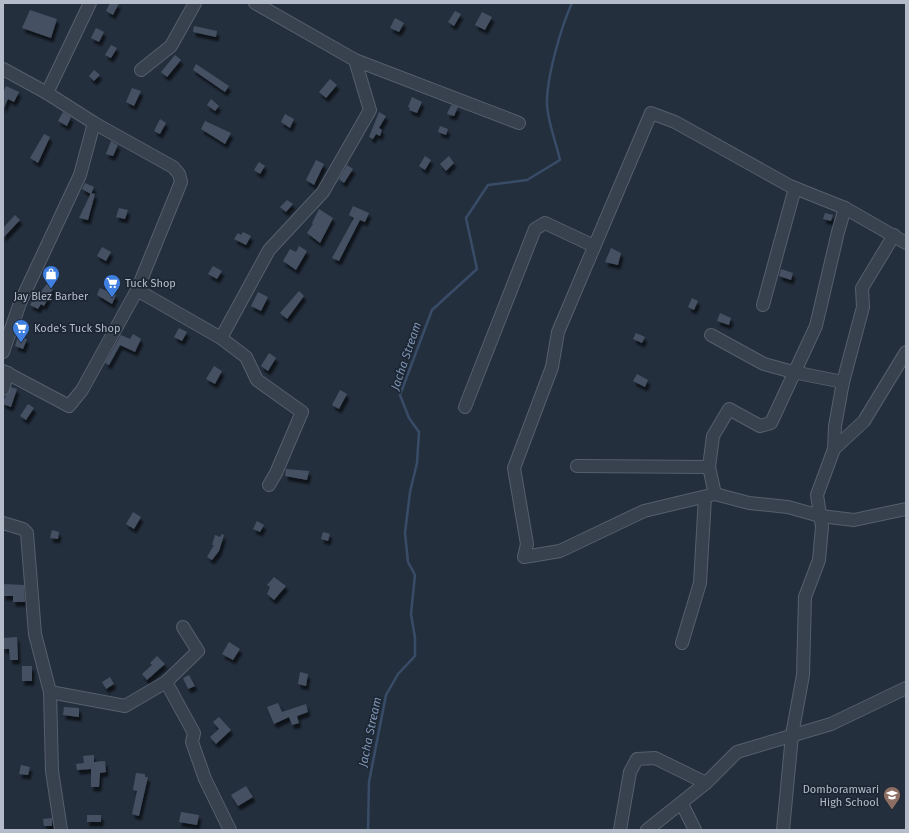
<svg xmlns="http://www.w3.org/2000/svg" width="909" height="833" viewBox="0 0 909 833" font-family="'Fira Sans',sans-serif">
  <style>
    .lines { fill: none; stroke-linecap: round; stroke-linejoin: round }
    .stream { stroke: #394c67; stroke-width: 2.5 }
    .building { fill: #455162; filter: url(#shadow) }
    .minor-casing { stroke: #565f6c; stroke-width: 14 }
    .minor { stroke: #38414e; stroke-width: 12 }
    .labels { text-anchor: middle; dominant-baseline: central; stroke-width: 3.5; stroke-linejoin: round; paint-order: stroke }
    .poi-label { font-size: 11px; fill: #b4bcc9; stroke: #1d2633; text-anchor: start }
    .water-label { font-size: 12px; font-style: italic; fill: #7c92b1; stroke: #1d2633 }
  </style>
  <defs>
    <filter id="shadow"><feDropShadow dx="2.5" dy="4.5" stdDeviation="1" flood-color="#0009"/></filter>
  </defs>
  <rect width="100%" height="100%" fill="#242f3e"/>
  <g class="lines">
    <!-- stream -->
    <path class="stream" d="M368 830 369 782 386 695 398 674 415 656V638L411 614 415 575 408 562 405 533 410 492 417 463 419 432 409 418 400 395 432 310 477 269 466 218 488 185 527 180 560 160C556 142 548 123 547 105 546 79 561 27 572 3"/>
  </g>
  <!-- building -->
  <g class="building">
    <path d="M110 3H119L113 15 106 11Z"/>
    <path d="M30 10 57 19 51 38 22 28Z"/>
    <path d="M455 11 461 14 454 26 448 22Z"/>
    <path d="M482 12 492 17 485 30 475 25Z"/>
    <path d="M395 18 404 23 399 32 390 28Z"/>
    <path d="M194 26 217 31 216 37 193 32Z"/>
    <path d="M96 28 104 32 99 42 91 38Z"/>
    <path d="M111 45 117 48 111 58 105 55Z"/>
    <path d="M175 55 181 60 167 77 161 72Z"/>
    <path d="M196 64 229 86 225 92 193 70Z"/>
    <path d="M94 70 100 75 94 81 89 76Z"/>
    <path d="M330 79 337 85 326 98 319 92Z"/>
    <path d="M6 86 19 92 14 102 8 99 3 110V93Z"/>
    <path d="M132 88 141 91 134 106 126 102Z"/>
    <path d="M412 97 422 102 417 113 409 110 410 108 408 107Z"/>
    <path d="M211 99 219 106 215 111 207 105Z"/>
    <path d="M451 105 458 107 454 116 447 114Z"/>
    <path d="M63 112 71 117 67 126 58 121Z"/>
    <path d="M379 112 386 116 379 128 382 130 380 136 376 134 373 139 369 137Z"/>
    <path d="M285 114 294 119 290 128 281 122Z"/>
    <path d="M160 119 166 123 160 134 154 131Z"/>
    <path d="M205 121 231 133 225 144 201 129Z"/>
    <path d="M440 126 448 129 446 135 438 132Z"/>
    <path d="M44 134 50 137 38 163 30 158Z"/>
    <path d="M111 141 118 145 113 156 106 154Z"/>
    <path d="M425 156 431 160 425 170 419 166Z"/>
    <path d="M449 156 454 163 446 171 440 164Z"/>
    <path d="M316 160 324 164 314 185 306 180Z"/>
    <path d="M259 162 265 166 260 174 254 170Z"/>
    <path d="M347 165 353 169 344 183 339 179Z"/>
    <path d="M85 183 94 187 91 194 82 189Z"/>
    <path d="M91 193 95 194 88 220 79 218Z"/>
    <path d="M287 200 293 204 286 212 280 207Z"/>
    <path d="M353 206 369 213 365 222 360 220 339 261 332 258 354 218 349 215Z"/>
    <path d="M119 208 128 210 125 219 116 217Z"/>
    <path d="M319 209 333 218 320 243 307 233 313 224 312 223Z"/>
    <path d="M825 213 833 215 831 221 823 219Z"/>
    <path d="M15 215 20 220 3 238V228Z"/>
    <path d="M243 232 251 236 246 245 234 239 238 233 241 235Z"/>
    <path d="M299 246 307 251 296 270 283 261 290 249 296 252Z"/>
    <path d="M102 247 111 252 106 261 97 256Z"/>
    <path d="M611 248 621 253 618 265 605 262Z"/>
    <path d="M213 266 222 271 217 279 208 274Z"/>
    <path d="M781 269 793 273 791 280 779 276Z"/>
    <path d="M47 284 53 289 44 306 41 304 38 309 30 305 36 293 38 295Z"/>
    <path d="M100 288 116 295 112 304 97 295Z"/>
    <path d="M299 291 304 296 287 319 280 313Z"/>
    <path d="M258 292 268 297 261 311 251 306Z"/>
    <path d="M692 298 698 301 694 310 688 307Z"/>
    <path d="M720 313 731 318 729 325 717 321Z"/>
    <path d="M179 328 187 332 182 341 174 337Z"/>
    <path d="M636 333 645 337 642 343 633 339Z"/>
    <path d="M133 334 141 339 135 352 120 345 109 365 105 363 121 335 130 339Z"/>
    <path d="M18 336 27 339 23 349 15 346Z"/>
    <path d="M269 353 276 358 268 371 261 366Z"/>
    <path d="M214 366 222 371 215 384 206 379Z"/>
    <path d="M637 374 648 380 645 387 633 381Z"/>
    <path d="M11 387 17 389 11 407 3 404V401Z"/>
    <path d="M340 390 347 394 339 409 332 405Z"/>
    <path d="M28 404 34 408 26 420 20 416Z"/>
    <path d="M286 469 309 471 307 480 285 476Z"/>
    <path d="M133 512 141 517 134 529 126 524Z"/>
    <path d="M257 521 264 525 260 532 253 529Z"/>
    <path d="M52 530 59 532 58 539 50 538Z"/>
    <path d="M323 532 330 534 328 541 321 539Z"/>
    <path d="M222 534 224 535 219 551 212 560 207 557 214 545H212L215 535 220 537Z"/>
    <path d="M274 577 286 586 274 600 267 594 270 587 267 585Z"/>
    <path d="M3 584 24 585 25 602H13V596H3Z"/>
    <path d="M17 637 18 660H10L9 649H3V638Z"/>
    <path d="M229 642 240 649 233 660 222 654Z"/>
    <path d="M157 656 165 664 147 680 142 674 152 665 150 663Z"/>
    <rect x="22" y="666" width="10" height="15"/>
    <path d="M300 672 308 674 306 686 298 684Z"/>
    <path d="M189 675 195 686 188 689 183 678Z"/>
    <path d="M110 677 114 684 106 689 102 682Z"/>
    <path d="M278 703 282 712 306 704 308 712 297 716 299 723 292 725 289 717 274 724 267 707Z"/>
    <path d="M64 707 79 708V717L63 715Z"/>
    <path d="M219 717 231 730 216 744 210 737 219 729 213 722Z"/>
    <path d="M94 755V762L105 761 106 772 100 773 99 787H91V769L77 770 76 764 84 763 83 756Z"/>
    <path d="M21 765 30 767 28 775 19 774Z"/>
    <path d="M136 773 145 774V777H148L139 816 132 814 137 791 133 790Z"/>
    <path d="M246 786 253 797 238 806 231 795Z"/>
    <path d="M181 812 199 815 197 825 179 822Z"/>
    <rect x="87" y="815" width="14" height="7"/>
    <path d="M52 818V826H44L43 819Z"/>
  </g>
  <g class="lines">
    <defs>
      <g id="minor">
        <path d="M255 3 355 60 519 123"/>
        <path d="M3 69 47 93 94 123 173 167 179 174 181 182 137 290 82 390 69 406 3 371"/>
        <path d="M141 70 171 46 195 3"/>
        <path d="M47 93 90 3"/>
        <path d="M906 243 845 208 790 186 675 122 651 113 558 332 552 367 514 468 527 544 524 557 560 551 644 511 715 494 749 503 788 507 820 516 854 520 906 509"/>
        <path d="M137 290 221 338 246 357 257 380 302 412 276 473 269 485"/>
        <path d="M763 305 795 188"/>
        <path d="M711 335 764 364 793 372 843 382"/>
        <path d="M221 338 269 250 323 192 370 110 355 60"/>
        <path d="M3 352 20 303 80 175 94 123"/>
        <path d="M3 389 8 373"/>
        <path d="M465 407 535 229 545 223 594 246"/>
        <path d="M834 449 835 426 843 382 863 307 862 288 894 235"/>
        <path d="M577 466 709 467 715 494"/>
        <path d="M709 467 713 436 729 409 760 426 771 423 816 326 838 232 845 208"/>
        <path d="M3 523 23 529 27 533 35 634 50 692 52 771 61 830"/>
        <path d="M682 643 700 583 705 497"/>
        <path d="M166 682 194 733 192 742 205 779 230 830"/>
        <path d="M50 692 125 706 166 682 198 651 183 627"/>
        <path d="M682 804 695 830"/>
        <path d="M620 830 630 772 637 759 655 758 706 783 737 752 831 724 906 688"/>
        <path d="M647 830 706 783"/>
        <path d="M783 830 792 735 803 675 805 597 819 560 822 527 817 495 834 449 864 421 906 352"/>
      </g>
    </defs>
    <!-- minor casing -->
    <use href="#minor" class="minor-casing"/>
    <!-- minor -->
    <use href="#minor" class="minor"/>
  </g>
  <!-- icons -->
  <defs>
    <symbol id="shop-pin" viewBox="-11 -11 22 30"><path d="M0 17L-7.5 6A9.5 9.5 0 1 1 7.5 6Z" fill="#3f7fe0" stroke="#1d2633"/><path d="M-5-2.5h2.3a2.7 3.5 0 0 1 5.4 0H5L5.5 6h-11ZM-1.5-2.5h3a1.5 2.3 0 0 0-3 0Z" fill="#fff"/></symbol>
    <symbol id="supermarket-pin" viewBox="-11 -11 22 30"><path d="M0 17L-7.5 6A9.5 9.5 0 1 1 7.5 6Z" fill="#3f7fe0" stroke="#1d2633"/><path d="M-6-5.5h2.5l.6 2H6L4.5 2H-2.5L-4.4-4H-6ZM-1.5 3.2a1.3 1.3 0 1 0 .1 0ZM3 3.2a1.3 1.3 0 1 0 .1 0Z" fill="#fff"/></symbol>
    <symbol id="school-pin" viewBox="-11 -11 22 30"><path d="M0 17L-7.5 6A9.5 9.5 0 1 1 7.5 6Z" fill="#8d6e63" stroke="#1d2633"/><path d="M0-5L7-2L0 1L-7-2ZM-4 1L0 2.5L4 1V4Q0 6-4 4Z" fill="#fff"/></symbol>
  </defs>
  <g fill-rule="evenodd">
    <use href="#shop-pin" x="41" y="264" width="20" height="27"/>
    <use href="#supermarket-pin" x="102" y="273" width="20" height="27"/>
    <use href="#supermarket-pin" x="11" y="318" width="20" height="27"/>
    <use href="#school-pin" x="882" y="785" width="20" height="27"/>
  </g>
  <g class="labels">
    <!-- poi labels -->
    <g class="poi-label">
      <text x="125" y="283">Tuck Shop</text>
      <text x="51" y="296" text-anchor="middle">Jay Blez Barber</text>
      <text x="34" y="328">Kode's Tuck Shop</text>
      <text x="879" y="789" text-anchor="end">Domboramwari<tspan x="879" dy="13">High School</tspan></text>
    </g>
    <!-- water labels -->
    <g class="water-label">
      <text transform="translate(406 356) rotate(-71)">Jacha Stream</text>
      <text transform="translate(370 732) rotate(-78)">Jacha Stream</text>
    </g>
  </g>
  <!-- border -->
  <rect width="909" height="833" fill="none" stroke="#b4bcc9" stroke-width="8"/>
</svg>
